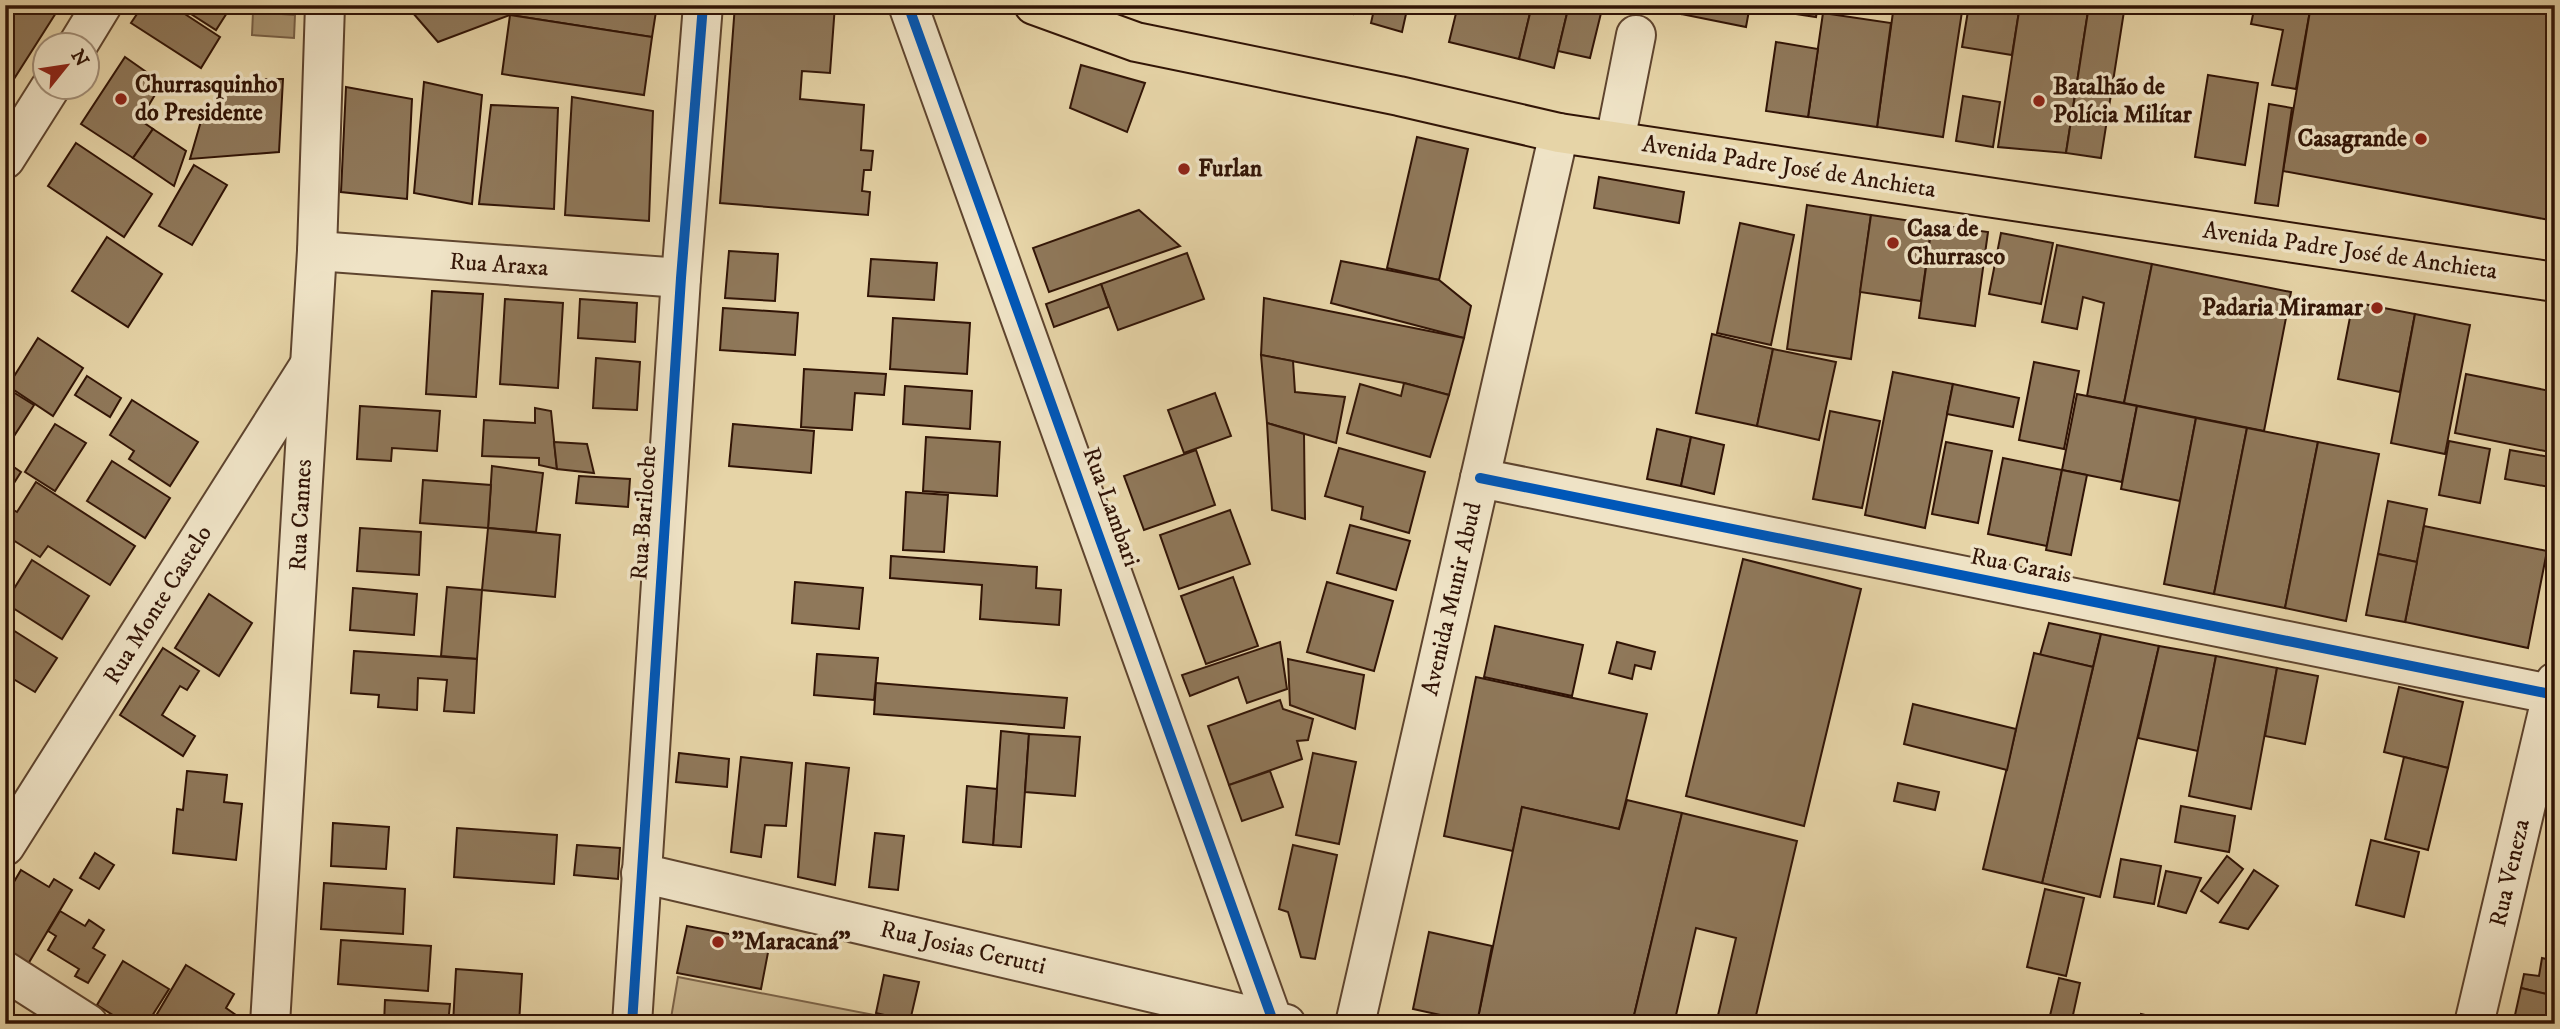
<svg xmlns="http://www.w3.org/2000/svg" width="2560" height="1029" viewBox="0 0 2560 1029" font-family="'IM FELL DW Pica',serif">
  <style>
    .green { fill: #c7b38c; stroke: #7c6449; stroke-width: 2 }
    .water { fill: #a89370; stroke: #786046; stroke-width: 2 }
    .building { fill: #8f785a; stroke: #311406; stroke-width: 2 }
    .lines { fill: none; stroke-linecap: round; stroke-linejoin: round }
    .minor-casing { stroke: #5e442e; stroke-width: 42 }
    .major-casing { stroke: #311406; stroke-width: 42 }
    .minor { stroke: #efe3c6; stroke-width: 38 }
    .major { stroke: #e6d4a7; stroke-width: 38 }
    .cycleway-casing { stroke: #efe3c6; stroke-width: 15 }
    .cycleway { stroke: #0057b8; stroke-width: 10 }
    .poi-dot { fill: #8f2418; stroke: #efe3c6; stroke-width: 2.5 }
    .labels { text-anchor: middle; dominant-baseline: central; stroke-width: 7; stroke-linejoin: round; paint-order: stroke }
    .poi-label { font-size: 24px; font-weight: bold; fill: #311406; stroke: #efe3c6; text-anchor: start }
    .street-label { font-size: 24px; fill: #311406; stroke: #efe3c6 }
  </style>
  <rect width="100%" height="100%" fill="#e6d4a7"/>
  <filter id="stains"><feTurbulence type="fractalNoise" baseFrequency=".00286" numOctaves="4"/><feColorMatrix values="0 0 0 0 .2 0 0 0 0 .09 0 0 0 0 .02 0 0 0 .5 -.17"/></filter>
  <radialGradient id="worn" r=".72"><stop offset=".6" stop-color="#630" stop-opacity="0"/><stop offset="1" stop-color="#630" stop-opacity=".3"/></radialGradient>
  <!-- green -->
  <path class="green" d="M678 977 905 1021 904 1024H670Z"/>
  <!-- water -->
  <path class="water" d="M253 12 295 15 294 38 252 35Z"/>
  <!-- building -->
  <g class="building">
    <path d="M5 5H61L5 93Z"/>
    <path d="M143 5H171L220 37 201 68 131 23Z"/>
    <path d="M177 5H232L216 30Z"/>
    <path d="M406 5H512L510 15 438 42Z"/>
    <path d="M512 5H657L652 37 510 15Z"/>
    <path d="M735 5H835L830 73 802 71 800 99 864 105 861 150 873 151 871 170H864L862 191 870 192 868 215 720 203Z"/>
    <path d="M1312 5H1356L1353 14Z"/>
    <path d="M1375 5H1408L1402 32 1371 23Z"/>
    <path d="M1458 5H1532L1519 59 1449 42Z"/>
    <path d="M1532 5H1569L1554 68 1519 59Z"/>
    <path d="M1569 5H1603L1590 58 1558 51Z"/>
    <path d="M1639 5H1683L1681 14Z"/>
    <path d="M1683 5H1750L1746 27 1681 14Z"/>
    <path d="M1756 5H1818L1816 17 1756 8Z"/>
    <path d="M1894 5H1963L1943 137 1877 127Z"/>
    <path d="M1969 5H2020L2012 55 1962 47Z"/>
    <path d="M2020 5H2089L2066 153 1998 147Z"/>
    <path d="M2089 5H2125L2101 158 2066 153Z"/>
    <path d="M2255 5H2311L2296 89 2272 85 2283 30 2251 24Z"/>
    <path d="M2311 5H2555V221L2283 171Z"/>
    <path d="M1823 13 1891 23 1877 127 1808 117Z"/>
    <path d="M510 15 652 37 644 95 502 74Z"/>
    <path d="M1776 42 1818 49 1808 117 1766 111Z"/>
    <path d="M125 57 162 83 140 120 153 129 133 158 81 124Z"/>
    <path d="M1081 65 1145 83 1127 132 1070 108Z"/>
    <path d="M2208 75 2258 83 2245 165 2195 157Z"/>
    <path d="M217 79H283L279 152 190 159 201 121 215 120Z"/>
    <path d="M424 82 482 95 472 204 414 193Z"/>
    <path d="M346 87 412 99 407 199 341 192Z"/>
    <path d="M1963 96 2000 102 1993 147 1956 141Z"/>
    <path d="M572 97 653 111 649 221 565 215Z"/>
    <path d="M2269 104 2292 108 2278 206 2255 203Z"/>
    <path d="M491 105 558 108 554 209 479 204Z"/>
    <path d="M153 129 186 151 174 186 133 158Z"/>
    <path d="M1417 137 1468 149 1439 280 1387 268Z"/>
    <path d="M76 143 152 194 124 237 48 186Z"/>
    <path d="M194 165 227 185 192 245 159 226Z"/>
    <path d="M1599 177 1684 192 1679 223 1594 208Z"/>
    <path d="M1807 205 1871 215 1851 359 1787 349Z"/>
    <path d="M1139 210 1180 246 1049 292 1033 248Z"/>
    <path d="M1871 215 1932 224 1921 301 1860 292Z"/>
    <path d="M1740 223 1794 235 1771 345 1717 333Z"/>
    <path d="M1932 224 1988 232 1975 326 1919 318Z"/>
    <path d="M2001 233 2053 243 2041 304 1989 294Z"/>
    <path d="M107 237 162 274 128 327 72 291Z"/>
    <path d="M2057 245 2152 264 2124 403 2087 396 2104 303 2083 297 2077 329 2042 322Z"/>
    <path d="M729 251 778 254 775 301 725 298Z"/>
    <path d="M1187 253 1204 299 1118 330 1101 284Z"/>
    <path d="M871 259 937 263 934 300 868 296Z"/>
    <path d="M1341 261 1439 280 1471 306 1464 338 1331 303Z"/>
    <path d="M2152 264 2291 292 2264 431 2124 403Z"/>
    <path d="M1101 284 1109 307 1054 327 1046 304Z"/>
    <path d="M432 291 483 294 476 397 426 394Z"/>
    <path d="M1264 298 1464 338 1449 395 1404 383 1261 355Z"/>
    <path d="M505 299 563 303 558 388 500 384Z"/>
    <path d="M580 299 637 303 635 342 578 338Z"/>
    <path d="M2353 302 2415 314 2400 392 2338 379Z"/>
    <path d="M723 308 798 313 795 355 720 350Z"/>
    <path d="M2415 314 2470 325 2445 454 2391 443Z"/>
    <path d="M893 318 970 323 967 374 890 369Z"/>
    <path d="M1712 334 1773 349 1757 426 1696 413Z"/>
    <path d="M38 338 83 368 53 416 8 386Z"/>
    <path d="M1773 349 1836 362 1819 440 1757 426Z"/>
    <path d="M1261 355 1293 361 1295 392 1345 397 1336 443 1267 423Z"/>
    <path d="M596 358 640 362 637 410 593 408Z"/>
    <path d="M2034 362 2079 371 2064 449 2019 440Z"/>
    <path d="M804 369 886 374 884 395 855 393 852 430 801 427Z"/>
    <path d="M1893 372 1953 384 1925 528 1865 515Z"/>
    <path d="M2466 374 2555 392V453L2455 433Z"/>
    <path d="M87 376 121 398 110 417 75 395Z"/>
    <path d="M1404 383 1449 395 1430 457 1347 433 1360 384 1401 396Z"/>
    <path d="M1953 384 2019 398 2013 427 1947 414Z"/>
    <path d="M905 386 972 391 970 429 903 424Z"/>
    <path d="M5 387 34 405 5 450Z"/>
    <path d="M1215 393 1231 436 1184 453 1168 410Z"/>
    <path d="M2077 394 2137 406 2122 482 2062 470Z"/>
    <path d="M132 400 198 442 170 486 129 459 134 451 110 435Z"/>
    <path d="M360 406 440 411 437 451 392 448 391 461 357 459Z"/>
    <path d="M2137 406 2196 418 2180 501 2121 489Z"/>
    <path d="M535 408 551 411 557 469 539 465V458L482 456 484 420 535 423Z"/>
    <path d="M1830 411 1880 421 1862 508 1813 499Z"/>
    <path d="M2196 418 2247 428 2214 594 2164 584Z"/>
    <path d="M1267 423 1304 434 1305 519 1272 510Z"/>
    <path d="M55 424 86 443 55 491 25 472Z"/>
    <path d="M733 424 814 431 811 473 729 466Z"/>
    <path d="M2247 428 2318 442 2285 608 2214 594Z"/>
    <path d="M1657 429 1691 437 1681 486 1647 479Z"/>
    <path d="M926 437 1000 442 997 496 923 491Z"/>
    <path d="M1691 437 1724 445 1714 494 1681 486Z"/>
    <path d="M2449 441 2490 449 2480 503 2439 495Z"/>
    <path d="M554 442 587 444 594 473 557 469Z"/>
    <path d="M1946 442 1992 451 1978 523 1932 514Z"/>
    <path d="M2318 442 2379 454 2346 621 2285 608Z"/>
    <path d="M1339 448 1425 472 1409 533 1361 519 1363 507 1325 496Z"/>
    <path d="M1196 450 1215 505 1144 530 1124 476Z"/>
    <path d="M2510 450 2555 458V488L2505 479Z"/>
    <path d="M2003 458 2062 470 2047 546 1988 534Z"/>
    <path d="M5 461 21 472 5 497Z"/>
    <path d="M112 461 170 498 145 538 87 501Z"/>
    <path d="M492 466 543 473 536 532 488 528Z"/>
    <path d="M2062 470 2087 475 2071 555 2046 550Z"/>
    <path d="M579 476 630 479 628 507 576 503Z"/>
    <path d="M423 480 491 485 488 528 420 523Z"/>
    <path d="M36 482 135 546 110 585 48 546 40 557 5 535V505L17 512Z"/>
    <path d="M906 492 948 495 944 552 903 550Z"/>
    <path d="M2388 501 2427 509 2417 562 2378 554Z"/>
    <path d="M1230 510 1250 564 1179 589 1160 535Z"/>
    <path d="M1350 525 1410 541 1396 590 1337 573Z"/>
    <path d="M2424 526 2547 551 2528 648 2405 622Z"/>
    <path d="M360 528 421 532 419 575 357 571Z"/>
    <path d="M488 528 560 535 555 597 482 590Z"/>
    <path d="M2378 554 2417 562 2405 622 2366 615Z"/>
    <path d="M891 556 1037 567 1036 588 1061 590 1059 625 980 619 982 585 890 578Z"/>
    <path d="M1743 559 1861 589 1804 826 1686 796Z"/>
    <path d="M32 560 89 596 62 639 5 603Z"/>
    <path d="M1233 577 1258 646 1206 664 1181 596Z"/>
    <path d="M795 582 863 588 859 629 792 623Z"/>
    <path d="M1327 582 1393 601 1374 671 1307 652Z"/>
    <path d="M447 587 482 590 477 659 441 656Z"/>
    <path d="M353 588 417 594 414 635 350 630Z"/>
    <path d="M209 594 252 623 219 676 175 648Z"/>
    <path d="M2049 623 2101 634 2093 667 2040 655Z"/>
    <path d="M5 625 57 658 35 692 5 674Z"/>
    <path d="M1495 626 1583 645 1572 696 1484 677Z"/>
    <path d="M2101 634 2159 646 2100 897 2042 883Z"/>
    <path d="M1280 642 1287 689 1247 703 1238 677 1190 696 1182 675Z"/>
    <path d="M1617 642 1655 652 1651 669 1635 665 1632 679 1609 673Z"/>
    <path d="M2159 646 2216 656 2198 751 2138 738Z"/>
    <path d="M163 648 199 671 187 690 180 686 162 715 195 736 183 756 120 715Z"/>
    <path d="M354 651 477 659 474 713 444 711 447 680 418 678 417 710 378 707 379 695 351 693Z"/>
    <path d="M2034 653 2093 667 2042 883 1983 869Z"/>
    <path d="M817 654 878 658 874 700 814 695Z"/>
    <path d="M2216 656 2277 668 2251 809 2189 796Z"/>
    <path d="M1288 659 1364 675 1355 729 1290 705Z"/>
    <path d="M2277 668 2318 676 2305 744 2265 736Z"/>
    <path d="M1476 677 1647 714 1619 829 1522 807 1513 851 1444 836Z"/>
    <path d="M876 683 1067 698 1064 728 874 714Z"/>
    <path d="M2399 687 2463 702 2448 768 2384 752Z"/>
    <path d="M1280 700 1283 709 1313 719 1308 740 1297 741 1302 759 1229 785 1208 726Z"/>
    <path d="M1913 704 2016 729 2007 770 1904 744Z"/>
    <path d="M1001 731 1029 734 1021 847 993 845Z"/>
    <path d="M1029 734 1080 737 1075 796 1025 792Z"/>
    <path d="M679 753 729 759 727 787 676 782Z"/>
    <path d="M1313 753 1356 762 1339 844 1296 835Z"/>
    <path d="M741 757 792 763 786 826 765 825 761 857 731 852Z"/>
    <path d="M2404 757 2448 768 2428 850 2385 839Z"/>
    <path d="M806 763 849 768 835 885 798 877Z"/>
    <path d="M187 771 227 775 224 802 242 804 236 860 173 853 177 809 183 810Z"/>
    <path d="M1270 771 1283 807 1242 821 1229 785Z"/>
    <path d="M1898 783 1939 792 1935 810 1894 801Z"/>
    <path d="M967 786 997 789 993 845 963 842Z"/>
    <path d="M1627 800 1682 813 1632 1024 1477 1023 1522 807 1619 829Z"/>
    <path d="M2181 806 2235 816 2229 852 2175 842Z"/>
    <path d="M1682 813 1797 841 1754 1024H1716L1736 938 1696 928 1674 1024H1632Z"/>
    <path d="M333 823 389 827 386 869 331 866Z"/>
    <path d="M457 828 557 835 554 884 454 877Z"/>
    <path d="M875 833 904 836 898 890 869 887Z"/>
    <path d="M2371 840 2419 852 2404 917 2356 905Z"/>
    <path d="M577 845 620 848 618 879 574 875Z"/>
    <path d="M1293 845 1337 855 1315 959 1301 957 1288 912 1279 909Z"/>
    <path d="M95 853 114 865 99 889 80 878Z"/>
    <path d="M2227 856 2243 869 2218 903 2201 891Z"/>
    <path d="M2121 859 2161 866 2154 904 2114 897Z"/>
    <path d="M21 870 49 887 54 879 72 890 28 964 5 950V897Z"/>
    <path d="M2254 870 2278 886 2248 929 2220 922Z"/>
    <path d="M2166 871 2201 878 2186 913 2158 906Z"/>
    <path d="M2555 880V913L2547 911Z"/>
    <path d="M324 883 405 889 403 934 321 929Z"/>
    <path d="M2045 889 2084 898 2066 976 2027 967Z"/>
    <path d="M60 911 85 926 89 920 104 930 93 948 105 955 88 983 75 976 79 969 48 950 56 936 48 931Z"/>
    <path d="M687 926 770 942 761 989 677 973Z"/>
    <path d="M1429 932 1492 946 1477 1023 1413 1009Z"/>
    <path d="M341 940 431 946 428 991 338 984Z"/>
    <path d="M2542 958 2555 961V996L2521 988 2524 974 2539 976Z"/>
    <path d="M123 961 169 989 147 1024H127L97 1005Z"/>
    <path d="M186 965 234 994 226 1008 236 1015 231 1024H161L154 1019Z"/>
    <path d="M456 969 522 974 519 1024H453Z"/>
    <path d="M884 975 919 982 910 1021 876 1013Z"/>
    <path d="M2059 978 2080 983 2071 1024H2048Z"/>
    <path d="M2521 988 2555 996V1024H2513Z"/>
    <path d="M385 1000 450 1004 448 1024H384Z"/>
    <path d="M2141 1014 2182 1024H2139Z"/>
  </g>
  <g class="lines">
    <defs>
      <g id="minor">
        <path d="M908 5 1274 1024"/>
        <path d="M77 46 102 5"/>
        <path d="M1615 141 1636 35"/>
        <path d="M5 159 50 88"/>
        <path d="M317 251 681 278"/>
        <path d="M1480 478 2555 695"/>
        <path d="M5 846 309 366"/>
        <path d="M641 873 1286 1024"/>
        <path d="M5 971 88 1024"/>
        <path d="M270 1024 317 251 325 5"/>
        <path d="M632 1024 681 278 703 5"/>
        <path d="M1355 1024 1559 133"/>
        <path d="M2474 1024 2555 682"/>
      </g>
      <path id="major" d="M1034 5 1136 42 1399 96 1559 133 2555 282"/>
    </defs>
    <!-- minor casing -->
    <use href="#minor" class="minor-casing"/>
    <!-- major casing -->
    <use href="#major" class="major-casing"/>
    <!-- minor -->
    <use href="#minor" class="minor"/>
    <!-- major -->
    <use href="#major" class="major"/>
    <defs>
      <g id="cycleway">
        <path d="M908 5 1274 1024"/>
        <path d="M1480 478 2555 695"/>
        <path d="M632 1024 681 278 703 5"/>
      </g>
    </defs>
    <!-- cycleway casing -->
    <use href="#cycleway" class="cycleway-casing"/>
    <!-- cycleway -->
    <use href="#cycleway" class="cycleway"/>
  </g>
  <!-- markers -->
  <g class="poi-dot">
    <circle cx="121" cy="99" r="7"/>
    <circle cx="2039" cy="101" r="7"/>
    <circle cx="2421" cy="139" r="7"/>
    <circle cx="1184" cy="169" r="7"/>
    <circle cx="1893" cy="243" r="7"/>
    <circle cx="2377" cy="308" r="7"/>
    <circle cx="718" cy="942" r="7"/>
  </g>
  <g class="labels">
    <!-- poi labels -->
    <g class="poi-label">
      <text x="135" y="85">Churrasquinho<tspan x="135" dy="28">do Presidente</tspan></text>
      <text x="2053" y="87">Batalhão de<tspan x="2053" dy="28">Polícia Milítar</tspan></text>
      <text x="2407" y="139" text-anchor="end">Casagrande</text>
      <text x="1198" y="169">Furlan</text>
      <text x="1907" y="229">Casa de<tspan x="1907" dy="28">Churrasco</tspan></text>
      <text x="2363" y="308" text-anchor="end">Padaria Miramar</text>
      <text x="732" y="942">"Maracaná"</text>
    </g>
    <!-- street labels -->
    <g class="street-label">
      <text transform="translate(1789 167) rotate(9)">Avenida Padre José de Anchieta</text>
      <text transform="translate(2350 251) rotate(8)">Avenida Padre José de Anchieta</text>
      <text transform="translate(499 265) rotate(4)">Rua Araxa</text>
      <text transform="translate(1111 507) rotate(70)">Rua Lambari</text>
      <text transform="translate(644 513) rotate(-86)">Rua Bariloche</text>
      <text transform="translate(301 515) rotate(-87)">Rua Cannes</text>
      <text transform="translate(2021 566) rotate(11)">Rua Carais</text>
      <text transform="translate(1452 599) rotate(-77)">Avenida Munir Abud</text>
      <text transform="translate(158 605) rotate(-58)">Rua Monte Castelo</text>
      <text transform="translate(2510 873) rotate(-77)">Rua Veneza</text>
      <text transform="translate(963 948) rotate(13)">Rua Josias Cerutti</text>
    </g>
  </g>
  <!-- margin -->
  <rect width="2560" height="1029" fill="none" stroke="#e6d4a7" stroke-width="28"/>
  <rect x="7" y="7" width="2546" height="1015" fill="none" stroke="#311406" stroke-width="3.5"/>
  <rect x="14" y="14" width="2532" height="1001" fill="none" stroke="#311406" stroke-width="2"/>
  <!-- north arrow -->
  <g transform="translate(66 66) rotate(60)"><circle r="33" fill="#efe3c6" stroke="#a39079" stroke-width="2"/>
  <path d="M0-5L12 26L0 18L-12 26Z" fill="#8f2418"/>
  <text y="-10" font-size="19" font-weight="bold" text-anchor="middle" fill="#311406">N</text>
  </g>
  <rect width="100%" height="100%" filter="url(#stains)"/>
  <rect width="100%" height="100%" fill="url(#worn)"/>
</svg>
